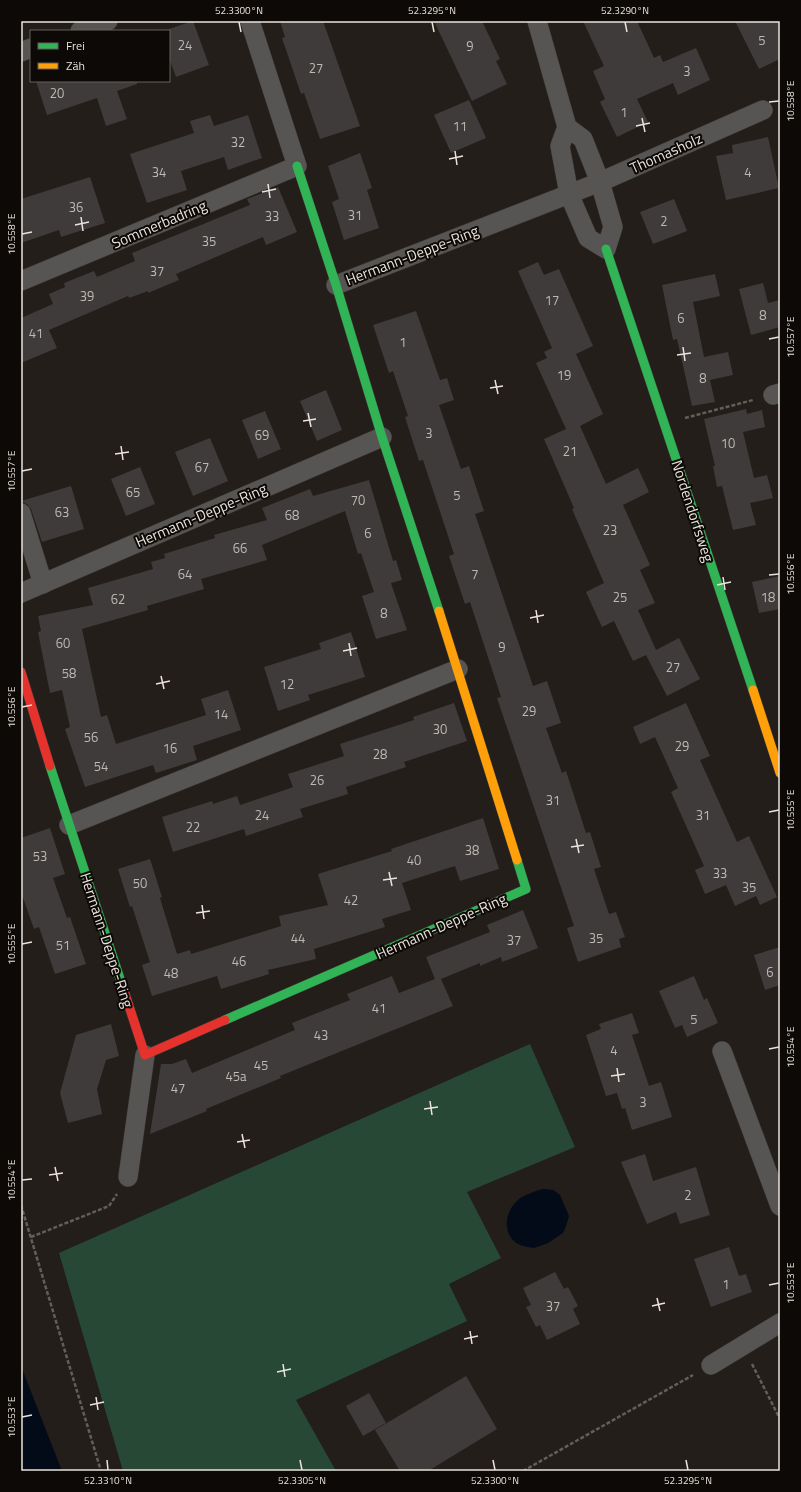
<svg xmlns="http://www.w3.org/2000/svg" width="801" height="1492" viewBox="0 0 801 1492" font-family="'Titillium Web',sans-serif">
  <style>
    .green { fill: #264835 }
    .water { fill: #030a18 }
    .building { fill: #3e3b3a }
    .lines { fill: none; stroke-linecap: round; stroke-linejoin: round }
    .street-casing { stroke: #3e3a35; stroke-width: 20 }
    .fast-casing { stroke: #3e3a35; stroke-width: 10 }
    .slow-casing { stroke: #3e3a35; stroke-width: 10 }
    .jam-casing { stroke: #3e3a35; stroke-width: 10 }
    .path { stroke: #605f5c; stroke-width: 2.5; stroke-dasharray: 4 2; stroke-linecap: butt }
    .street { stroke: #575553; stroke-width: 19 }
    .fast { stroke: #30b455; stroke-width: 9 }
    .slow { stroke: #ff9f0a; stroke-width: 9 }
    .jam { stroke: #e5322d; stroke-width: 9 }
    .ticks { fill: none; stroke: #eae3dd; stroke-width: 1.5 }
    .labels { text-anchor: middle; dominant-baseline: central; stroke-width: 4; stroke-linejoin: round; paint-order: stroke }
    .number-label { font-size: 13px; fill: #bfb9b4 }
    .street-label { font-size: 15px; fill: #eae3dd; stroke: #0d0906 }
    .neatline { fill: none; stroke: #eae3dd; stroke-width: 1.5 }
    .ticks-label { font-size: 10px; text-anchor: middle; fill: #eae3dd }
  </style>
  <rect width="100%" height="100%" fill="#231e19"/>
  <!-- green -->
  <path class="green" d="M530 1044 575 1147 467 1192 501 1258 449 1284 467 1321 296 1400 336 1471H123L59 1253Z"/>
  <!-- water -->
  <g class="water">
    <path d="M543 1189 553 1190 560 1195 569 1216 566 1226 563 1233 548 1243 534 1248C528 1247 519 1246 514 1241 502 1230 506 1210 518 1200 523 1195 536 1191 543 1189Z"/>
    <path d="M21 1366 62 1471H21Z"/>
  </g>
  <!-- building -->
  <g class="building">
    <path d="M193 21 209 65 176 77 169 58V29Z"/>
    <path d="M280 21H323L360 126 320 139 304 93 301 94 282 38 285 37Z"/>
    <path d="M434 21H482L500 59 496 61 507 84 472 101Z"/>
    <path d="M583 21H637L654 58 660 55 663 62 696 48 710 80 678 95 673 83 637 99 648 122 617 137 600 102 605 99 593 71 604 66Z"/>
    <path d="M735 21H780V59L759 69Z"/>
    <path d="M36 81H137V84L117 91 127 119 106 126 97 98 47 115Z"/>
    <path d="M469 100 486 138 451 153 434 115Z"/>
    <path d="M210 115 214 126 248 115 262 158 228 170 224 157 181 171 187 190 147 203 130 154 194 133 190 121Z"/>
    <path d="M768 137 779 188 726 200 716 156 733 153 732 145Z"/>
    <path d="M360 153 372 188 367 190 379 228 344 240 332 202 339 199 328 166Z"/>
    <path d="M90 177 105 223 61 237 59 230 21 243V199Z"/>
    <path d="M278 187 297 232 266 245 263 237 176 274 179 280 148 293V291L129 298 128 296 49 330 57 348 21 363V318L53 304 49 294 65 287 64 283 94 271 97 277 135 261 132 253 250 205 247 199Z"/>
    <path d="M674 199 687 231 653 244 640 212Z"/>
    <path d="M538 262 544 275 559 269 593 346 576 354 603 414 580 426 606 484 638 468 649 492 623 505 650 565 640 570 655 603 638 610 656 650 679 638 700 679 667 696 646 655 655 651 633 661 614 621 602 627 586 592 604 583 572 509 574 508 544 439 566 429 536 363 547 358 544 352 552 348 518 271Z"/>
    <path d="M715 274 720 296 693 302 704 357 728 352 733 375 710 380 715 402 692 406 677 339 673 340 662 285Z"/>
    <path d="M763 283 768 303 780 300V327L751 335 739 289Z"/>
    <path d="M416 311 440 380 447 378 454 400 439 405 461 469 469 466 484 511 475 514 533 686 547 681 561 723 546 728 553 748 562 773 566 771 586 833 590 832 601 867 594 869 609 914 616 912 625 937 619 939 621 947 578 962 567 928 574 926 497 698 501 697 470 602 465 604 449 556 454 554 423 460 419 461 405 417 408 416 393 371 389 373 373 325Z"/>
    <path d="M326 390 342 430 317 441 300 401Z"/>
    <path d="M746 409 747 414 762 410 765 427 743 432 754 478 767 475 773 498 750 503 756 525 733 530 722 486 717 487 713 466H715L704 419Z"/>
    <path d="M265 411 281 449 258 459 242 420Z"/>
    <path d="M210 438 228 481 193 496 175 452Z"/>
    <path d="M140 467 155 504 126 516 111 479Z"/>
    <path d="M369 480 393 561 396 560 402 580 391 583 407 630 376 639 362 596 374 592 361 553 358 554 345 511 262 545 267 560 201 579 204 589 147 606 148 610 82 629 101 717 107 715 116 744 206 715 201 699 228 690 241 730 193 746 197 760 156 773 153 765 85 787 65 729 70 727 62 690 50 693 38 632 41 631 38 616 93 605 88 588 153 569 151 562 165 558 164 554 215 538 214 535 267 520 262 508 310 489 313 496Z"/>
    <path d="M71 486 84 529 42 542 31 509 28 505 21 501Z"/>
    <path d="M780 576V609L759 613 752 582Z"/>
    <path d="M351 632 365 677 308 695 310 700 278 711 264 667 321 649 319 643Z"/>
    <path d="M454 703 467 741 404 762 406 767 346 787 348 794 300 809 303 817 246 836 244 829 173 852 162 817 212 801 213 804 237 796 240 805 282 791 293 787 288 774 344 756 340 744 414 720 413 717Z"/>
    <path d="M686 703 710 756 700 760 737 842 749 836 777 897 760 905 756 896 735 906 726 885 705 894 695 870 704 866 671 792 678 788 655 737 640 744 633 727Z"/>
    <path d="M483 818 499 869 460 881 455 866 402 883 411 910 382 919 385 927 314 949 316 959 268 970 269 974 221 989 217 976 152 996 142 965 150 962 132 906 130 907 118 869 150 859 162 897 160 898 177 954 190 950 191 954 281 926 279 916 328 905 318 874 392 851 391 849Z"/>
    <path d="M50 828 65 874 53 878 67 918 70 917 86 964 55 974 39 927 34 929 21 892V838Z"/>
    <path d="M523 910 538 948 502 962 501 957 480 966V963L441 979 453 1006 280 1076 281 1078 206 1109 207 1111 150 1134 161 1064H172L186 1059 192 1073 295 1030 292 1023 350 1000 347 994 392 976 399 993 435 979 426 957 490 932 487 925Z"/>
    <path d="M780 947V985L765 990 754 955Z"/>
    <path d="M694 976 704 1000 707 998 718 1023 687 1037 682 1025 675 1028 659 991Z"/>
    <path d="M632 1013 639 1033 632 1035 649 1086 661 1082 672 1117 632 1130 625 1108 622 1109 617 1093 606 1096 586 1035 601 1029 599 1024Z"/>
    <path d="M111 1024 119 1056 106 1060 97 1089 102 1114 68 1123 60 1093 76 1035Z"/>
    <path d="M645 1154 653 1181 696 1167 710 1215 680 1224 676 1212 647 1224 621 1162Z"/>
    <path d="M729 1247 739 1276 746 1274 752 1292 711 1307 694 1259Z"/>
    <path d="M555 1272 564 1289 568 1287 578 1306 573 1309 580 1324 547 1340 540 1325 536 1327 526 1307 531 1305 523 1288Z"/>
    <path d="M466 1376 497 1429 428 1471H400L375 1430Z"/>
    <path d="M369 1393 386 1423 363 1436 346 1406Z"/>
  </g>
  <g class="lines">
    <defs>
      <g id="street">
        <path d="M537 21 567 127 583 139 600 182 613 227 606 249 588 238 569 194 560 146 567 127"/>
        <path d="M80 31 108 21"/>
        <path d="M21 52 31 48"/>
        <path d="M21 281 297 166 250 21"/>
        <path d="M336 285 600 182 763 110"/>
        <path d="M773 395 780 393"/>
        <path d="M21 513 43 584"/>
        <path d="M21 593 382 437"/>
        <path d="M69 825 458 669"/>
        <path d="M722 1051 780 1206"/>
        <path d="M128 1177 145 1055"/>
        <path d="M711 1365 780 1323"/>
      </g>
      <g id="fast">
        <path d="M297 166 336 285 382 437 439 611"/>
        <path d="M606 249 753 690"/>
        <path d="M50 766 125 994"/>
        <path d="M225 1020 526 889 517 860"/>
      </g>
      <g id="slow">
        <path d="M439 611 517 860"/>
        <path d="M753 690 780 773"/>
      </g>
      <g id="jam">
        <path d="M21 672 50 766"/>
        <path d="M125 994 145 1055 225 1020"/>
      </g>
    </defs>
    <!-- street casing -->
    <use href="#street" class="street-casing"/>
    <!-- fast casing -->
    <use href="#fast" class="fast-casing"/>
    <!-- slow casing -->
    <use href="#slow" class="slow-casing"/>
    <!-- jam casing -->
    <use href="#jam" class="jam-casing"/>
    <!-- path -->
    <g class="path">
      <path d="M685 418 753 400"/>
      <path d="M21 1205 101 1471"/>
      <path d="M31 1237 109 1206 117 1194"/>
      <path d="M752 1364 780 1419"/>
      <path d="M523 1471 693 1375"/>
    </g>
    <!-- street -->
    <use href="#street" class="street"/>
    <!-- fast -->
    <use href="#fast" class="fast"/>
    <!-- slow -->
    <use href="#slow" class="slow"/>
    <!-- jam -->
    <use href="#jam" class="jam"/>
  </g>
  <!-- ticks -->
  <path class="ticks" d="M239 22 241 32M432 22 434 32M625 22 627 32M769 102 779 101M642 118 645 132M636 126 650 123M455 151 457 165M449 159 463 156M268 184 270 198M262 192 276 189M81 217 83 231M75 225 89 222M22 234 32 232M769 339 779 337M683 347 685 361M677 355 691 353M495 380 498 394M490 388 503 386M308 413 311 427M303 421 316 419M121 446 123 460M115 454 129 452M22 471 32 469M769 575 779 574M723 577 725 590M717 585 731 582M536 610 538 623M530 618 544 615M349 643 351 656M343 651 357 648M161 676 164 689M156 684 170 681M22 707 32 705M769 812 779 810M576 839 579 853M571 847 584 845M389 872 392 886M383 880 397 878M202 905 204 919M196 913 210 911M22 944 32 942M769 1049 779 1047M617 1068 619 1082M611 1076 625 1074M430 1101 432 1115M424 1109 438 1107M242 1134 245 1148M237 1142 250 1140M55 1167 58 1181M49 1175 63 1173M22 1180 32 1179M769 1285 779 1283M657 1298 660 1311M652 1306 665 1303M470 1331 472 1344M464 1339 478 1336M283 1364 285 1377M277 1372 291 1369M96 1397 98 1410M90 1405 104 1402M22 1417 32 1415M107 1460 108 1470M300 1460 302 1470M493 1460 495 1470M686 1460 688 1470"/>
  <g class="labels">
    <!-- number labels -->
    <g class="number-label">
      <text x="762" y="40">5</text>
      <text x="185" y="45">24</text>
      <text x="470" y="46">9</text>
      <text x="316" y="68">27</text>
      <text x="687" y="71">3</text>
      <text x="57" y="93">20</text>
      <text x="624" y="112">1</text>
      <text x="460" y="126">11</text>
      <text x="238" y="142">32</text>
      <text x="159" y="172">34</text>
      <text x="748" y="172">4</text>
      <text x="76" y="207">36</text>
      <text x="355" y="215">31</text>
      <text x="272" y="216">33</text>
      <text x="664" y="221">2</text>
      <text x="209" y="241">35</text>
      <text x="157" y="271">37</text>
      <text x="87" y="296">39</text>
      <text x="552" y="300">17</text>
      <text x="763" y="315">8</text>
      <text x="681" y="318">6</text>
      <text x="36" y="333">41</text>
      <text x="403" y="342">1</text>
      <text x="564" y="375">19</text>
      <text x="703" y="378">8</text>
      <text x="429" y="433">3</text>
      <text x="262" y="435">69</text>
      <text x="728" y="443">10</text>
      <text x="570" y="451">21</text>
      <text x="202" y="467">67</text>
      <text x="133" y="492">65</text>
      <text x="457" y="495">5</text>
      <text x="358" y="500">70</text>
      <text x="62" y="512">63</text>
      <text x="292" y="515">68</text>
      <text x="610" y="530">23</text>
      <text x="368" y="533">6</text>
      <text x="240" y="548">66</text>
      <text x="185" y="574">64</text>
      <text x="475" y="574">7</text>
      <text x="620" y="597">25</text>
      <text x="768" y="597">18</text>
      <text x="118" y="599">62</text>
      <text x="384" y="613">8</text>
      <text x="63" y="643">60</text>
      <text x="502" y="647">9</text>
      <text x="673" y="667">27</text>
      <text x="69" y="673">58</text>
      <text x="287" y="684">12</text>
      <text x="529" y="711">29</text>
      <text x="221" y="714">14</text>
      <text x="440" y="729">30</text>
      <text x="91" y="737">56</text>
      <text x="682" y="746">29</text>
      <text x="170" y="748">16</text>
      <text x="380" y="754">28</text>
      <text x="101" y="766">54</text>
      <text x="317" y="780">26</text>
      <text x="553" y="800">31</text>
      <text x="262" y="815">24</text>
      <text x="703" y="815">31</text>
      <text x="193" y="827">22</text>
      <text x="472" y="850">38</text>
      <text x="40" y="856">53</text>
      <text x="414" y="860">40</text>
      <text x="720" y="873">33</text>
      <text x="140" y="883">50</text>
      <text x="749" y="887">35</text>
      <text x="351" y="900">42</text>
      <text x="298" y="938">44</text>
      <text x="596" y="938">35</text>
      <text x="514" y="940">37</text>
      <text x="63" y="945">51</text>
      <text x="239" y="961">46</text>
      <text x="770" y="972">6</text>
      <text x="171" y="973">48</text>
      <text x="379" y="1008">41</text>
      <text x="694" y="1019">5</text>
      <text x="321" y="1035">43</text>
      <text x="614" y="1050">4</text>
      <text x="261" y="1065">45</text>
      <text x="236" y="1076">45a</text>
      <text x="178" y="1088">47</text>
      <text x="643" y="1102">3</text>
      <text x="688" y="1195">2</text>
      <text x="726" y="1284">1</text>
      <text x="553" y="1306">37</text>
    </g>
    <!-- street labels -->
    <g class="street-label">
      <text transform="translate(666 153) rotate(-24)">Thomasholz</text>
      <text transform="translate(159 224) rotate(-23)">Sommerbadring</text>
      <text transform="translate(412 255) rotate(-21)">Hermann-Deppe-Ring</text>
      <text transform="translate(693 511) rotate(72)">Nordendorfsweg</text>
      <text transform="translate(201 515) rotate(-23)">Hermann-Deppe-Ring</text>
      <text transform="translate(441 926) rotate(-24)">Hermann-Deppe-Ring</text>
      <text transform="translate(107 940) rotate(72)">Hermann-Deppe-Ring</text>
    </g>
  </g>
  <!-- border -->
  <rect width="801" height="1492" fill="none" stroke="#0d0906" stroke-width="44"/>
  <!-- legend -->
  <rect x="30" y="30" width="140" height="52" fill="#0d0906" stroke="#65605c"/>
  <rect x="38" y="43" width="20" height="6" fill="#30b455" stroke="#65605c"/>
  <text x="66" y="50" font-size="12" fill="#eae3dd">Frei</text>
  <rect x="38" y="63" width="20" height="6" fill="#ff9f0a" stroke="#65605c"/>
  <text x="66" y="70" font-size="12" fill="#eae3dd">Zäh</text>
  <rect x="22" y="22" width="757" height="1448" class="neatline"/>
  <g class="ticks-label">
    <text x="239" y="14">52.3300°N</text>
    <text x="432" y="14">52.3295°N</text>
    <text x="625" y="14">52.3290°N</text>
    <text transform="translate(790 101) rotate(-90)" y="4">10.558°E</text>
    <text transform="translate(11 234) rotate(-90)" y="4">10.558°E</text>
    <text transform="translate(790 337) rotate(-90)" y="4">10.557°E</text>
    <text transform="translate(11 471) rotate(-90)" y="4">10.557°E</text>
    <text transform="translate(790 574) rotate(-90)" y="4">10.556°E</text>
    <text transform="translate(11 707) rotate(-90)" y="4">10.556°E</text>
    <text transform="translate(790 810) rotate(-90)" y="4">10.555°E</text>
    <text transform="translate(11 944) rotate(-90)" y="4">10.555°E</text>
    <text transform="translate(790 1047) rotate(-90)" y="4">10.554°E</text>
    <text transform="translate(11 1180) rotate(-90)" y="4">10.554°E</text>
    <text transform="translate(790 1283) rotate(-90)" y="4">10.553°E</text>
    <text transform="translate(11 1417) rotate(-90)" y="4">10.553°E</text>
    <text x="108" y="1484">52.3310°N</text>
    <text x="302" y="1484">52.3305°N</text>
    <text x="495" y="1484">52.3300°N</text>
    <text x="688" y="1484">52.3295°N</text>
  </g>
</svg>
